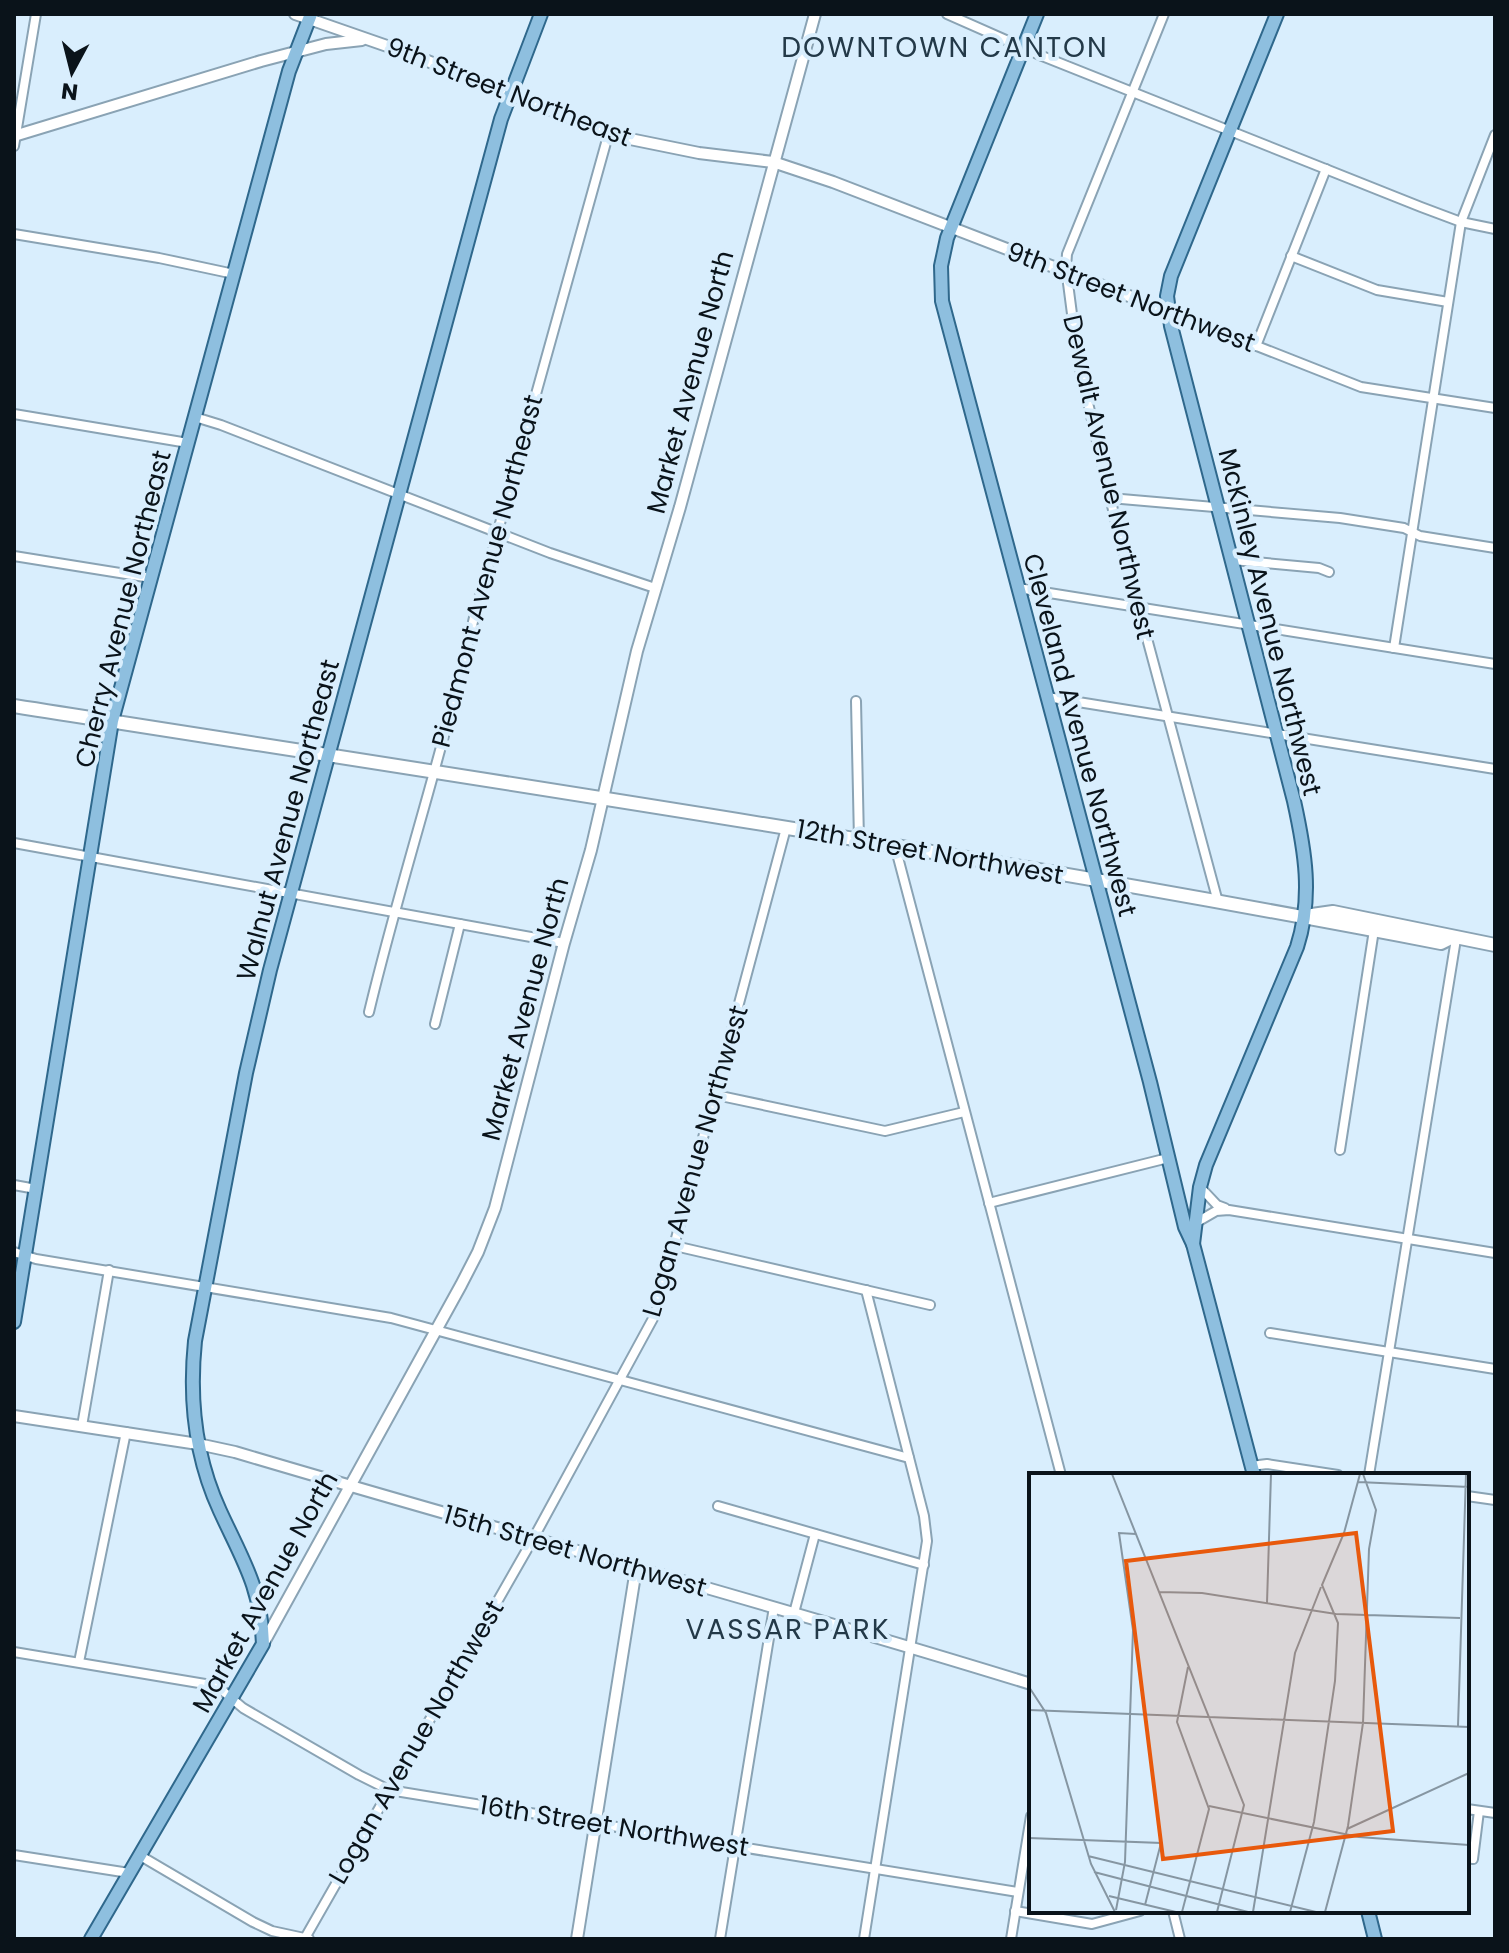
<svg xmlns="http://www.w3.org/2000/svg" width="1509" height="1953" viewBox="0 0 1509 1953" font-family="Poppins,sans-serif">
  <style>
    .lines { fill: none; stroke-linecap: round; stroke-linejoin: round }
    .minor-casing { stroke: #8aa3b4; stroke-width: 12 }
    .tertiary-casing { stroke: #8aa3b4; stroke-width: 14 }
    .secondary-casing { stroke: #8aa3b4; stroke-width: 16 }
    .primary-casing { stroke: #2f688c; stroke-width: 16 }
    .minor { stroke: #fff; stroke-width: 8 }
    .tertiary { stroke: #fff; stroke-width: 10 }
    .secondary { stroke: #fff; stroke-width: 12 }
    .primary { stroke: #8ebfdf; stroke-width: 12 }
    .labels { text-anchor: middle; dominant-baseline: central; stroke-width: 8; stroke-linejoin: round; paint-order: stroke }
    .street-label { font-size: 26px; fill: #0a131a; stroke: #d9eefd }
    .neighbourhood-label { font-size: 28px; letter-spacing: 2px; fill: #233948; stroke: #d9eefd }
    .inset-road { fill: none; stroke: #8696a2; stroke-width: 2 }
    .view { fill: #e8590c; fill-opacity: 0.15; stroke: #e8590c; stroke-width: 4 }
    .inset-edge { fill: none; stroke: #0a131a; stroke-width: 4 }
  </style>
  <rect width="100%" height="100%" fill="#d9eefd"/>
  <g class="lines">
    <defs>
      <g id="minor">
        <path d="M947 14 1042 56 1421 207 1461 222 1495 229"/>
        <path d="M1164 14 1067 254 1066 268 1078 360 1117 527 1218 902"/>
        <path d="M14 146 36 14"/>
        <path d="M14 234 159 258 234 274"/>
        <path d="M1291 256 1377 290 1448 302"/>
        <path d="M1168 311 1361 387 1495 408"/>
        <path d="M1256 346 1326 169"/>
        <path d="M14 414 188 443"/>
        <path d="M195 417 221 425 550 553 655 588"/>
        <path d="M1110 498 1340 518 1404 528 1420 536 1495 548"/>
        <path d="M14 556 151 578"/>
        <path d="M1233 560 1319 568 1329 572"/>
        <path d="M1018 588 1495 664"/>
        <path d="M1394 648 1461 222 1495 135"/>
        <path d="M1047 697 1495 769"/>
        <path d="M856 701 859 840"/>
        <path d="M14 843 564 943"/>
        <path d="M895 846 1061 1475"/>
        <path d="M369 1012C401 878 445 747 475 613L609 132"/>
        <path d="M435 1024 460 924"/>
        <path d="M716 1095 885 1131 964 1112"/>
        <path d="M1340 1150 1374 930"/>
        <path d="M14 1185 36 1189"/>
        <path d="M1200 1187 1217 1205 1225 1208"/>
        <path d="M989 1203 1168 1158"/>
        <path d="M1197 1222 1216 1211 1229 1210 1495 1253"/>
        <path d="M675 1246 930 1305"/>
        <path d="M14 1252 36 1259 391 1318 909 1458"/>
        <path d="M1270 1333 1495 1369"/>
        <path d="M82 1426 109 1270"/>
        <path d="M1251 1466 1267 1464 1338 1475"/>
        <path d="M1369 1475 1456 939"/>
        <path d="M1467 1496 1495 1500"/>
        <path d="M718 1506 924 1565"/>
        <path d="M794 1613 815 1534"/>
        <path d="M14 1652 217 1686 243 1708 359 1775 389 1790 1018 1892"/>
        <path d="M79 1662 126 1432"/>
        <path d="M1467 1809 1495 1813"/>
        <path d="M14 1855 129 1873"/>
        <path d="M139 1855 253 1922 272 1931 309 1939"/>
        <path d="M1467 1858 1473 1859 1479 1811"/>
        <path d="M1015 1911 1092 1924 1140 1911"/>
        <path d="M1173 1911 1180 1939"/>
        <path d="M305 1938 533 1539 656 1313 786 828"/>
        <path d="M720 1939 774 1607"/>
        <path d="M864 1939 927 1541 924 1516 866 1290"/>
        <path d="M1011 1939 1031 1816"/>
      </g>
      <g id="tertiary">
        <path d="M295 14 410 54 573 119 630 139 699 153 773 162 833 182 1168 311"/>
        <path d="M14 136 261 61 326 44 362 40"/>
        <path d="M14 1416 198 1444 235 1452C500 1531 767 1602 1031 1684"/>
        <path d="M263 1644 461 1285 478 1252 495 1208 564 943 591 850 637 651 680 507 815 14"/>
        <path d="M577 1939 636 1569"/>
      </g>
      <g id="secondary">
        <path d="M14 706C490 781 968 852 1441 943L1451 938"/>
        <path d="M1312 915 1333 912 1495 945"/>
      </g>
      <g id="primary">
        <path d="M1037 14 947 238 941 266 942 301 1150 1082 1185 1227 1193 1244 1254 1475"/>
        <path d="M1193 1244 1200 1187 1206 1165 1297 947C1313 897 1305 851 1294 801L1171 326 1167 296 1171 276 1277 14"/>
        <path d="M14 1322 112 721 289 71 311 14"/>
        <path d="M1368 1911 1375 1939"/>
        <path d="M91 1939 263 1644C261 1587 243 1561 220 1511 195 1457 189 1399 195 1341L246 1073 270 970 501 119 541 14"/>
      </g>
    </defs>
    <!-- minor casing -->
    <use href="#minor" class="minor-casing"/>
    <!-- tertiary casing -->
    <use href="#tertiary" class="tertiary-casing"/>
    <!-- secondary casing -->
    <use href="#secondary" class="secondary-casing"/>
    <!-- primary casing -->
    <use href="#primary" class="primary-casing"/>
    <!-- minor -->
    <use href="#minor" class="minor"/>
    <!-- tertiary -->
    <use href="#tertiary" class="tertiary"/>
    <!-- secondary -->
    <use href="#secondary" class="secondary"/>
    <!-- primary -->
    <use href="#primary" class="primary"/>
  </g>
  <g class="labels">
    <!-- street labels -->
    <g class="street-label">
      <text transform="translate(509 92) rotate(21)">9th Street Northeast</text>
      <text transform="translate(1131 297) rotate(21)">9th Street Northwest</text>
      <text transform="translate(690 382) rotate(-75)">Market Avenue North</text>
      <text transform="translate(1109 477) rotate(77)">Dewalt Avenue Northwest</text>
      <text transform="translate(487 571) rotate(-75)">Piedmont Avenue Northeast</text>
      <text transform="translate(123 609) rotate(-76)">Cherry Avenue Northeast</text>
      <text transform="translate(1270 622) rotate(76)">McKinley Avenue Northwest</text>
      <text transform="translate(1080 735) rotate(75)">Cleveland Avenue Northwest</text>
      <text transform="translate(288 820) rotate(-75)">Walnut Avenue Northeast</text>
      <text transform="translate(930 852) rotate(10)">12th Street Northwest</text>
      <text transform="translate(525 1009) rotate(-75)">Market Avenue North</text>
      <text transform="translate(695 1161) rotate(-74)">Logan Avenue Northwest</text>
      <text transform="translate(575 1551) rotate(16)">15th Street Northwest</text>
      <text transform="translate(265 1592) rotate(-61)">Market Avenue North</text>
      <text transform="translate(416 1742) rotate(-60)">Logan Avenue Northwest</text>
      <text transform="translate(614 1826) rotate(9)">16th Street Northwest</text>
    </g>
    <!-- neighbourhood labels -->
    <g class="neighbourhood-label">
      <text x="945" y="47">DOWNTOWN CANTON</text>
      <text x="788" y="1629">VASSAR PARK</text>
    </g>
  </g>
  <!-- overview -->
  <g transform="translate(1029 1473)">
    <rect width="440" height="440" fill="#d9eefd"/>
    <path class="inset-road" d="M83 1 215 332 188 439M329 9 440 14M130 119 173 120 307 141 431 145M238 130 242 1M0 214 17 240 62 391 86 439M0 237 440 254M429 253 437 1M180 333 330 364 440 372M318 356 440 300M0 365 132 370 116 432M59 383 287 439M65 399 219 439M80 423 147 439M87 437 96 389 104 157 90 60 107 61M153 439 180 336 148 249 159 194M224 439 266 180 292 114M261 439 285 349 306 208 309 150 293 112 315 60 331 1M296 439 319 353 334 250 340 76 347 37 334 1"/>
    <path class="view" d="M327 60 364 358 134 386 97 88Z"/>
    <rect width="440" height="440" class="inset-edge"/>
  </g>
  <!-- border -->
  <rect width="1509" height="1953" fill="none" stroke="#0a131a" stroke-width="32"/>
  <!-- north arrow -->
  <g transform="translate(72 72) rotate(187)" stroke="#d9eefd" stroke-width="6" paint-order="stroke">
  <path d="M0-6L14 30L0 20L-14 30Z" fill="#0a131a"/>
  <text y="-12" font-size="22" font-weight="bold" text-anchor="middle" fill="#0a131a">N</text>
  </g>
</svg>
